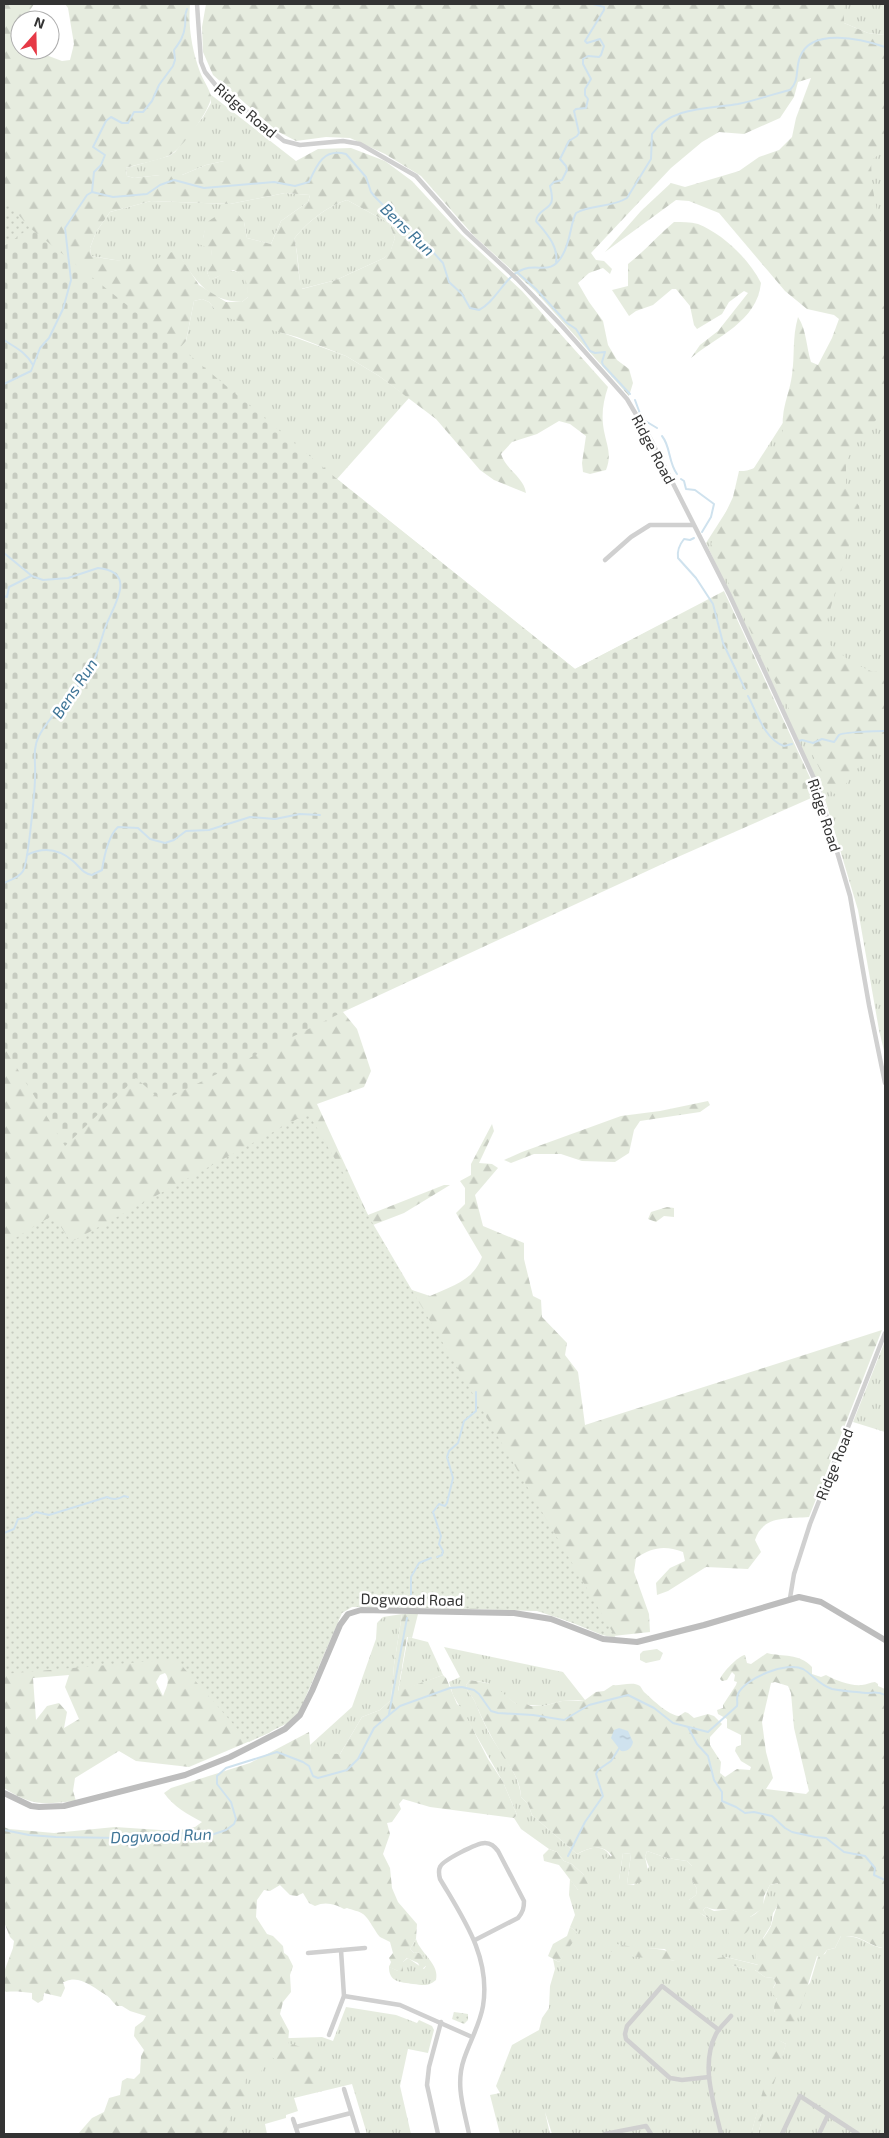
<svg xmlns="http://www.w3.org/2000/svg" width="889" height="2138" viewBox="0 0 889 2138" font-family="'Exo 2',sans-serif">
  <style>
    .grass { fill: url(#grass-tufts); fill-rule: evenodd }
    .forest { fill: url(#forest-firs); fill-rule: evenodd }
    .cemetery { fill: url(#cemetery-stones) }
    .park { fill: url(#park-dots) }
    .garden { fill: #e6ecdf }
    .water { fill: url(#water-ripples) }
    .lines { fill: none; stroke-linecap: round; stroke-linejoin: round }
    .stream { stroke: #cfe2ee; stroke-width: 2 }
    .street { stroke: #d0d0d0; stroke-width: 4.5 }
    .secondary { stroke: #bdbdbd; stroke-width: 6 }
    .labels { text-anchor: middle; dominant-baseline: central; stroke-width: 5; stroke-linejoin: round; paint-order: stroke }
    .street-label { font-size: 15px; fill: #333; stroke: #fff }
    .water-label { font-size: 16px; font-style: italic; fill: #3f7597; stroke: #fff }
  </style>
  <defs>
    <pattern id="grass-tufts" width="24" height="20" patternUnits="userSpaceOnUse" patternTransform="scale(1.25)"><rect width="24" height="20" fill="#e6ecdf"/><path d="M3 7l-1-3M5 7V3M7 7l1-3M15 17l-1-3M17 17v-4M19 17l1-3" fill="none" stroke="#c6cbc0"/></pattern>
    <pattern id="forest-firs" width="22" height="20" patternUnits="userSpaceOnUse" patternTransform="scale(1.25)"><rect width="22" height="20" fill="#e6ecdf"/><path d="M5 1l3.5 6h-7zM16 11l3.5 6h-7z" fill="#c6cbc0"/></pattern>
    <pattern id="cemetery-stones" width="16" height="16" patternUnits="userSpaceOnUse" patternTransform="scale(1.25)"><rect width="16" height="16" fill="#e6ecdf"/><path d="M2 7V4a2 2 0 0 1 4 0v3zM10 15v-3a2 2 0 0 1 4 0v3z" fill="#c6cbc0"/></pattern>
    <pattern id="park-dots" width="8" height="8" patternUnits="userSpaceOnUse" patternTransform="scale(1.25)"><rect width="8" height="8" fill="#e6ecdf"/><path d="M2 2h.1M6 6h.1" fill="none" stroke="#c6cbc0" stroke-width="1.8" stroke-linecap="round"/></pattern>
    <pattern id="water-ripples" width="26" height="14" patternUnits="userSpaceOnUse" patternTransform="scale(1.25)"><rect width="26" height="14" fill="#cfe2ee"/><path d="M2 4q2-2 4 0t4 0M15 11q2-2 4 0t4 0" fill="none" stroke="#b2c2cd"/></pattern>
  </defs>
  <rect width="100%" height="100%" fill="#fff"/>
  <!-- grass -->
  <g class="grass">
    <path d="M844 4H885V35L868 33 844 23Z"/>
    <path d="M210 94 296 161H224L206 165 182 175H160L134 178 127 176 126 168 169 156 175 152 203 117 211 103Z"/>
    <path d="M885 117V1055L879 1030 858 910 824 796 706 543 857 307 810 276Z"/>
    <path d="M285 193 310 195 308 202 281 221 271 244 247 238 244 222 207 223 203 238 211 248 213 265 207 272 210 279C217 278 218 276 224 273 232 268 243 272 247 281 248 286 248 292 248 297L242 302C208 301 197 282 180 257L133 263 91 256 90 248 96 232 110 212 151 201 230 204Z"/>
    <path d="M347 200 389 223 395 238 390 253 384 258 336 280 301 289C298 272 299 256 294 239 306 223 327 206 347 200Z"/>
    <path d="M202 299 209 302 214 308 346 356 379 376 409 398 337 479 575 669 697 606 578 676 49 439 186 341 194 301Z"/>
    <path d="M885 1341V1432L853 1422Z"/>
    <path d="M402 1614 394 1665 391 1700 380 1710 362 1717 340 1754H311L310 1745 352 1707 376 1639 377 1623 383 1617Z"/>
    <path d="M408 1637 428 1642 443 1675 398 1692Z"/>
    <path d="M444 1647 563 1672 585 1700 562 1701 543 1706 516 1704 488 1683 470 1680 466 1685C467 1693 472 1695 475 1702 479 1712 484 1723 489 1733 501 1755 519 1772 521 1797L528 1804 532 1815 577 1854C607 1839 611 1853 619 1880L623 1853 631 1854 627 1884 634 1885 649 1867 645 1857 647 1851 667 1858 687 1861 692 1866V1880L697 1889 696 1895 689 1900C695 1908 700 1915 709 1918L703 1910 706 1907 714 1911 730 1909 750 1917C767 1909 762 1899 770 1885L778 1883V1905L773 1913 771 1925 763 1938 759 1965 726 1957 718 1965H732L747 1970H755L765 1977 773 1978 776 1982 773 1988 777 2000 774 2011 777 2015 810 1983 818 1956 825 1954 827 1950 835 1948 841 1936C864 1936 864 1944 882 1948L885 1944V2134H758L769 2094 786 2044 778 2040 751 2134H552L545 2112 550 2134H500L490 2095 500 2093 496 2086 512 2045 539 2030 542 2018 549 2008 550 1986 555 1969 553 1959 559 1962 577 1932 570 1927 575 1915 569 1895 570 1879 578 1890 584 1875 572 1864 564 1861 557 1852 549 1849 521 1829 514 1818 517 1815 503 1782 453 1695 449 1682 460 1677ZM616 1944 634 1948 665 1949 675 1961 656 1957Z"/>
    <path d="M416 1939C420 1953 440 1964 436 1980 428 1987 423 1985 413 1984 401 1982 388 1983 389 1965L390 1967 398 1971 403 1976V1962L408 1958 424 1969 426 1966C424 1957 423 1952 414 1953L410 1949Z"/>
    <path d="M346 2007 396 2015 417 2023 419 2020 432 2026 434 2030 428 2053 408 2049 400 2086 411 2134H367L352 2084 294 2098 298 2111 286 2115V2118L265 2124 267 2134H220L261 2039 322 2037 333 2041Z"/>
  </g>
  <!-- forest -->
  <g class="forest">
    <path d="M4 4H34L28 13 29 20H20V50H37L38 52 62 61 70 60 74 44 68 8 65 4H190C188 27 192 50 200 72 203 80 209 88 211 96 212 108 182 149 170 155 161 160 137 164 126 168L127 176 134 178 160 175H182L206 165 224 161H296L318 149 351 148 385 161 412 181 461 234 522 291 608 387C603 402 601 415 604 431 607 446 612 455 606 470L590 474 583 472 582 463 586 436 570 424 559 421 537 434 512 442 501 454C506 470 524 477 526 493L494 480 480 470 436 419 379 376 346 356 297 337 228 318 214 308 209 302 202 299 194 301 186 341 168 361 332 1013 343 1012 357 1029 371 1071 364 1087 317 1104 368 1215 444 1185H450L404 1213 373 1225 406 1288 430 1296C452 1286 473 1281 482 1257L456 1213 465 1204V1188L460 1181 471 1175V1164L492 1124 494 1131 479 1163 492 1164 498 1168 475 1195 483 1226 524 1243V1259L533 1296 541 1300 542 1317 567 1343 565 1355 578 1372 585 1425 882 1330 809 1517C787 1519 763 1515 755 1540L761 1552 748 1569 706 1567 668 1591 657 1595 656 1583 670 1568 685 1561 683 1552C665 1545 652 1547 636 1558L634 1572 649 1614 650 1632 613 1636 537 1611 431 1608 413 1595 4 1466ZM285 193 310 195 308 202 281 221 271 244 247 238 244 222 234 209H226L206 223 203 238 196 243 211 249 212 265 207 272 210 280 233 270C247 275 247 283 248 297L242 302H226L199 285 180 256 173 252C163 253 163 258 155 259 131 264 114 260 91 256L90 248 96 232 110 212 151 201 230 204ZM347 200 389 223 395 238 390 252 384 258 336 280 302 289C297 273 299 256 294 239 306 223 327 206 347 200Z"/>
    <path d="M206 4H844V23L868 33 885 35V149L871 161 872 185 880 226 882 303 885 309V395L876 420 854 445 846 463V488L859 506 860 513 844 561 825 628V634L830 645 851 662 873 672 885 670V746C875 751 865 760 857 769 849 778 846 787 836 794L832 793 759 650 711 544 733 497 739 471C760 472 775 452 782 433 784 428 782 422 783 417 784 403 790 390 792 375 795 355 792 338 798 317 807 331 806 347 811 362L818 365 832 338 839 319 834 315 807 309 785 291 719 213 689 201 676 200 605 252 641 211 671 183 685 187 739 171 759 157 779 150 792 137 796 118 811 78 798 82 794 97 780 118 744 134 719 132 702 142 671 168 591 253 596 260 604 261 612 269 610 274 603 268 589 273 578 283 589 302 603 321 608 345 617 360 629 369 633 383 629 396 535 291 474 236 421 176 385 154 350 138 326 137 296 141 277 131 213 75 203 52 202 27Z"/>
    <path d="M674 222C682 222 690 222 698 224 723 234 749 259 761 283 757 322 717 336 691 358L700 345 718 331 748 293 744 291 729 302 722 314 697 329 694 325 690 306 676 289H672L653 305 636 311 629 316 612 290 628 286V264C645 251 658 235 674 222Z"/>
    <path d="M708 1101 710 1105 700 1112 640 1121 634 1130 629 1153 615 1162 582 1161 561 1154H534L511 1163 504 1160 522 1152 621 1116 660 1111Z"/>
    <path d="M667 1207 674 1208V1217L664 1216 656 1222 648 1219 651 1212Z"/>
    <path d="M4 1474 402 1606 349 1607 341 1613 298 1713 269 1733 189 1767 136 1761 119 1751 75 1778 73 1791 76 1801C43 1804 33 1807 4 1788ZM165 1673C171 1680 166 1688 163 1696L156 1682 160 1675ZM69 1675 65 1687 79 1719 64 1728 67 1712 59 1703 47 1706 36 1720 33 1678Z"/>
    <path d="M402 1614H418L412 1638 407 1637 398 1691 443 1675 446 1678 457 1704 462 1708 488 1759 503 1782 517 1815 514 1818 430 1807 403 1799 399 1804 401 1809 392 1822 387 1823 390 1834 383 1854 390 1868 392 1888 398 1902 417 1924 416 1939 410 1949 414 1953C423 1952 424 1957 427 1965L421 1970 418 1963 407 1958 403 1962V1976L399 1977 397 1975 398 1971 389 1967 391 1962 389 1958 393 1953 390 1942 380 1937C376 1933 368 1917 363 1914 359 1911 352 1910 347 1908L344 1909C335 1904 325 1901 315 1906L309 1903 303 1893 297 1896 290 1895 280 1885 270 1891 264 1890 257 1900 256 1917 267 1934 273 1936 283 1946 284 1953 288 1956 293 1966 290 1975 291 1992 283 2002 280 2014 289 2031 288 2043 301 2047 311 2038 317 2040 318 2046 323 2057 319 2067 326 2077 328 2086C297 2100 292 2068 271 2057L262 2059 265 2064 261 2072 246 2078 245 2085 248 2095C244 2104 234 2109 230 2118 229 2122 229 2128 226 2134H78L92 2118 104 2112 109 2098 120 2095 122 2081 127 2078 134 2079 140 2073 141 2056 144 2050 134 2036 135 2027 143 2021 146 2016 130 2011 122 2006H117C113 2003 110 1997 106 1995 97 1990 82 1977 70 1980 68 1980 65 1982 63 1982L65 1988 61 1997 44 1993 43 2000 38 2003 32 1999V1993C23 1992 15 1991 6 1992L4 1990V1972L13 1948 14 1941 10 1937 4 1922V1827L9 1829 54 1833 115 1827 175 1831 195 1827 202 1822C187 1814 174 1807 164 1793L171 1788 250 1763 309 1732 311 1754H340L362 1717 380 1710 391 1700 394 1665Z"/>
    <path d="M767 1653C783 1657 799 1653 812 1667V1674L821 1677 826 1675C837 1681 850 1686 862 1685 866 1685 871 1682 875 1682L878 1684V1686L885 1689V1944L883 1948C864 1944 864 1935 841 1936L835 1948 827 1950 821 1958 817 1956 794 2029 791 2031C779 2027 769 2012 777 1999L771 1992 776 1983 773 1978 765 1977 755 1970H747L732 1965H718L715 1961 718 1958 726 1957 758 1965C749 1951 765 1939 771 1926 773 1920 774 1913 777 1907 779 1901 777 1890 778 1883L770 1885 764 1896 763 1908 750 1917C753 1932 742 1940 729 1935L726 1923 731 1915 737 1912C726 1907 717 1912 706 1907L703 1910 710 1919 698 1912 696 1914 690 1912 687 1908 689 1900 696 1895 697 1889 692 1880V1866L687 1861 667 1858 647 1851 645 1857 649 1875C643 1882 637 1885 627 1884L631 1854 623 1853 619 1880C610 1876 605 1871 602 1862L605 1858 612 1856C603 1843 589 1848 577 1854L532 1815 528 1804 521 1797C520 1778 511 1769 501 1753 491 1737 482 1719 475 1702 472 1695 467 1693 466 1685L470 1680 492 1684 516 1704 524 1703 531 1706H543L562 1701H578L585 1700 596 1692 604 1691 613 1685C620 1686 633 1681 640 1686 641 1687 643 1691 644 1692 653 1700 668 1715 679 1716L685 1712 688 1713 694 1718 708 1714 714 1716 722 1724 710 1737V1745L721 1762 720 1773 725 1777 737 1769 750 1770 751 1767 741 1761 735 1751 736 1747 741 1745V1735L727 1728V1719L718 1714 717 1710 723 1708V1705L736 1685 737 1682 734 1681 735 1675 732 1672 727 1680 722 1681 720 1679C723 1672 738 1656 745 1655L747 1663 751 1664ZM775 1682 788 1686 791 1693 794 1728 809 1791 806 1794 766 1789 773 1778 766 1752 762 1722 771 1683Z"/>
    <path d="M549 1849 557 1852 564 1861 572 1864 584 1875 588 1884 578 1890 559 1865 544 1861 543 1855Z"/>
    <path d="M570 1927 577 1932 573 1942 559 1962 548 1956 553 1944 567 1936Z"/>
    <path d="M616 1944C637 1949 658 1946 677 1954L675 1961C653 1957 629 1959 609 1951Z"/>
    <path d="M777 2039 786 2044C778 2074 766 2104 758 2134H751Z"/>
  </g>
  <!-- cemetery -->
  <path class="cemetery" d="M30 228 181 348 337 479 575 669 724 591 818 795 671 860 343 1012 162 1101 136 1078 65 1146 4 1047V246Z"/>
  <!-- park -->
  <g class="park">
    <path d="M4 198 30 228 4 246Z"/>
    <path d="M308 1113 616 1638 602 1635 556 1616 538 1611 507 1609 352 1607 342 1613 300 1710 290 1722 249 1742 176 1659 4 1674V1245L53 1215 71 1242Z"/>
    <path d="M454 2012 468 2014V2020L464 2024 452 2019Z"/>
  </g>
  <!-- garden -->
  <path class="garden" d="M657 1649 663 1653 660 1660 646 1663 640 1660V1654L643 1651Z"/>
  <!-- water -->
  <path class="water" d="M619 1728 628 1731 633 1742C632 1748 627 1752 621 1751L611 1738 614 1730Z"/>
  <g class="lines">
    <!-- stream -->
    <g class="stream">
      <path d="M92 192 94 172 101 165 105 155 93 147 106 121 111 117 122 123H128L134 112H143L152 101 159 85 173 66 175 60 174 50C180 42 184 36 185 26 186 19 184 15 187 9"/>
      <path d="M556 262C559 246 545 232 536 221 537 210 552 209 552 199 552 195 551 190 550 186L554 182 562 180 567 170 566 166 560 159 569 141 577 136 579 133 574 111 576 109 586 108 588 99 585 95V89L591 79 583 64V59L588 56 599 57 601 55 604 46 600 39 587 43 585 41 604 10V7L593 4"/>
      <path d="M518 273 536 289 567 323 576 329 590 351 595 353 605 352 602 362 603 365 630 394"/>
      <path d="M4 340C16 348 26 352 33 365"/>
      <path d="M4 384 31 371 40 348 49 338 63 309 71 280 65 228 87 195 92 192 113 197 136 195 147 194 160 185 174 180 204 188 274 182 295 186 309 182C317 164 324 148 346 154L366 177 371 192 376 198 393 215 398 222 420 238 443 263 449 282 462 294 470 308 479 310C497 301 504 276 524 269 539 264 551 275 562 256 571 242 570 224 576 213 592 204 611 208 627 198L651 159 652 134C671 106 709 109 738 104 757 100 773 94 790 90 800 80 795 69 800 57 811 27 862 39 885 47"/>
      <path d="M635 400 642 419 657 428"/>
      <path d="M662 436C671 447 668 462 677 474"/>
      <path d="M681 479 684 481 686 489 695 490 714 504 711 517 702 532"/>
      <path d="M694 538 690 540 684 539C680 544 677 551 678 558L696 578 713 604 723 643 745 689"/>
      <path d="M4 553 32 576 43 580 68 578 98 568C141 572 110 610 104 631 99 647 95 662 85 676 72 697 51 713 39 736 32 749 36 763 35 777 35 790 28 864 23 871 19 878 10 880 4 883"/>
      <path d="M4 596 7 597 9 587 31 576"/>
      <path d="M748 696C757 713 765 740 784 746L792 744"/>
      <path d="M799 741 802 740 813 743 822 739 834 742C836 740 837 737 839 735 843 732 878 731 885 731"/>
      <path d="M27 855C43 847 59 849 73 861 80 867 82 873 92 875L102 870C104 857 108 836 118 827L138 828 150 839 165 843 174 840 186 831 209 830 250 817 275 819 300 814 320 815"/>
      <path d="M4 1533 14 1529 18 1519 27 1518 36 1512 49 1515 107 1497C113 1500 118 1500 124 1496L128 1497"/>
      <path d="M437 1557 442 1555 443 1551 439 1544 441 1536 433 1512 439 1504 445 1506 447 1503 453 1478 447 1457 449 1451 458 1443 464 1421 476 1411V1392"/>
      <path d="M411 1605V1577L419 1563 431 1558"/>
      <path d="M389 1714 407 1618"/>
      <path d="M688 1727 697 1744 708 1756 714 1780 722 1792V1801L736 1807 745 1813 754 1812 772 1816 785 1828 792 1832 815 1837 826 1838 844 1852 865 1856 875 1868 874 1875 885 1880"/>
      <path d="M4 1830 29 1835 56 1837 121 1838 169 1832 208 1836 226 1830 234 1824 236 1819 231 1802 217 1784V1776L226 1768 277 1752 303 1762 309 1766 313 1776 318 1778 347 1770 358 1759 374 1728 389 1715 400 1706 450 1688 462 1687 474 1690 479 1694 491 1711 498 1713 533 1715 564 1720 589 1705 628 1695 654 1708 673 1723 708 1732 737 1706C738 1702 736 1698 738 1694 745 1678 787 1661 803 1669 813 1675 819 1685 832 1689 842 1691 856 1692 866 1693 874 1693 878 1691 885 1695"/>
      <path d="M568 1856 585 1822 603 1796 596 1774 598 1770 611 1761 620 1747"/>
    </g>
    <!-- street -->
    <g class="street">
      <path d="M197 4 201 62 205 72 218 88 284 141 300 145 343 141 360 144 416 176 465 231 517 279 562 326 627 399 651 440 730 596 818 787 850 896 869 1005 885 1083"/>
      <path d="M605 560 631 537 650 525H693"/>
      <path d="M790 1598 794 1574 810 1524 885 1333"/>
      <path d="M308 1953 365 1948"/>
      <path d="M344 1996 400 2005 472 2037"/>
      <path d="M329 2035 344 1996 341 1950"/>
      <path d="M709 2077 682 2080 670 2078 626 2039 625 2034 627 2026 662 1986 719 2030"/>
      <path d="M344 2089 358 2134"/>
      <path d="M293 2119 298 2134"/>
      <path d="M296 2127 351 2113"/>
      <path d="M438 2134 427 2085 429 2067 441 2022"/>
      <path d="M469 2134C464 2109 455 2085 464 2059 470 2041 480 2024 483 2006 491 1957 463 1918 440 1879 439 1875 438 1871 440 1867 443 1860 477 1843 485 1843 491 1843 494 1846 498 1851L524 1901C524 1908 523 1912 518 1918L475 1940"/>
      <path d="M605 2134 646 2126 651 2134"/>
      <path d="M721 2134C714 2103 700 2065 716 2034 719 2028 726 2022 731 2016"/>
      <path d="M782 2134 800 2096 858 2134"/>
      <path d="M819 2134 828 2115"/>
    </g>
    <!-- secondary -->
    <path class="secondary" d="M4 1793 31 1806 39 1807 64 1806 185 1775 230 1757 285 1729 300 1715 312 1691 340 1625 348 1614 361 1610 514 1613 551 1619 603 1639 637 1642 704 1625 799 1597 821 1602 885 1640"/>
  </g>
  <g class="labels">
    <!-- street labels -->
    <g class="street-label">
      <text transform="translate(246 110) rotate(40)">Ridge Road</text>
      <text transform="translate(654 449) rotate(62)">Ridge Road</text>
      <text transform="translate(825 815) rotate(72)">Ridge Road</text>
      <text transform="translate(834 1464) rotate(-68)">Ridge Road</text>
      <text transform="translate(412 1599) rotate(1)">Dogwood Road</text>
    </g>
    <!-- water labels -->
    <g class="water-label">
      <text transform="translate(408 229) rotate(44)">Bens Run</text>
      <text transform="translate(74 688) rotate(-56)">Bens Run</text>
      <text transform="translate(161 1835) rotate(-2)">Dogwood Run</text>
    </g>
  </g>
  <!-- border -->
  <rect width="889" height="2138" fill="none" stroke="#333333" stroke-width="10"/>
  <!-- north arrow -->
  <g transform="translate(35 35) rotate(20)"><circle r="24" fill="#ffffff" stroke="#adadad"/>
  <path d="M0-4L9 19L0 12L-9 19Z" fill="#e63946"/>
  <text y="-8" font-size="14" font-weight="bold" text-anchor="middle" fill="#333333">N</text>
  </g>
</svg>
